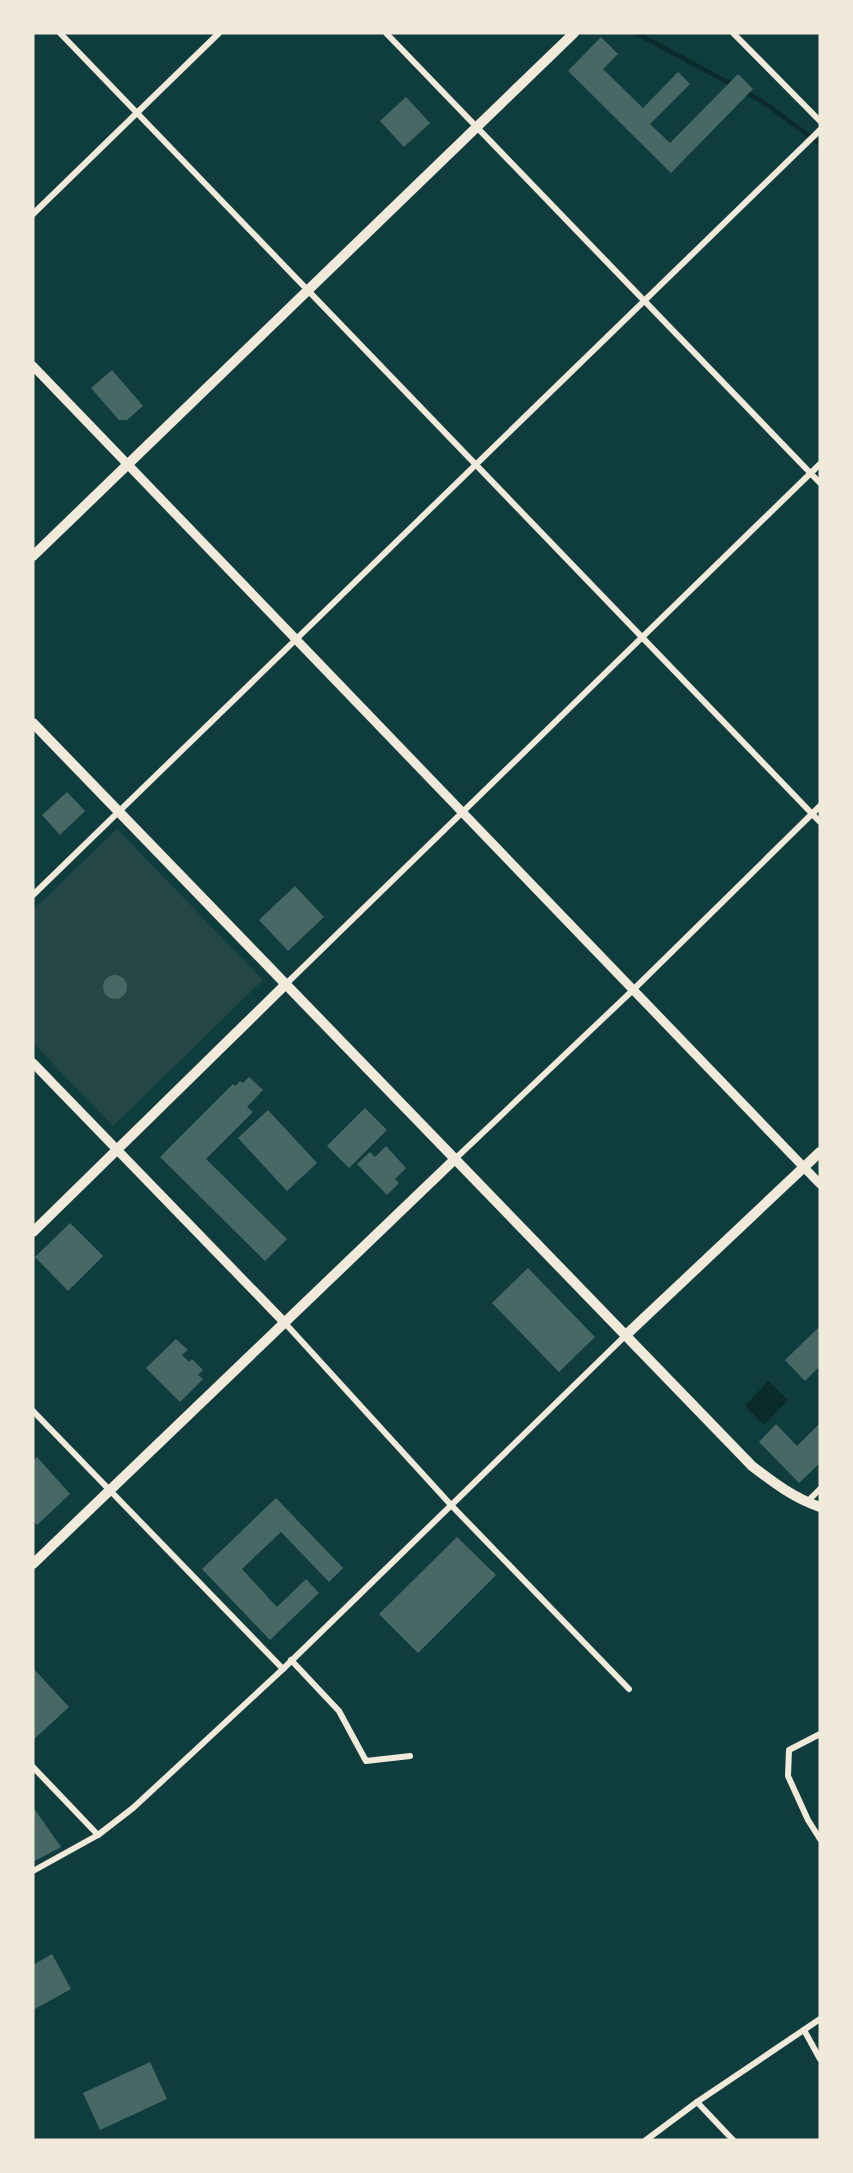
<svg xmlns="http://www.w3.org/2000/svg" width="853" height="2173" viewBox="0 0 853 2173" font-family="'Playfair Display',serif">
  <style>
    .green { fill: #244646 }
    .water { fill: #0a2a2b }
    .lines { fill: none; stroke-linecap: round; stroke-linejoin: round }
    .stream { stroke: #0a2a2b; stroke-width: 4.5 }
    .building { fill: #486865 }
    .minor { stroke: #f1e9da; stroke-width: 6 }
    .tertiary { stroke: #f1e9da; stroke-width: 9 }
    .secondary { stroke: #f1e9da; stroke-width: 10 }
    .primary { stroke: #f1e9da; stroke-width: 10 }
  </style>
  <rect width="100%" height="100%" fill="#0f3d3e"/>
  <!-- green -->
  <path class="green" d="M117 829 263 980 113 1126 33 1043V910Z"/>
  <!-- water -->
  <path class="water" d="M768 1381 788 1400 764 1425 745 1406Z"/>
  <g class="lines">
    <!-- stream -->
    <g class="stream">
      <path d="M636 33 733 85"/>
      <path d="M743 91 762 101 820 144"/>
    </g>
  </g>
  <!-- building -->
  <g class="building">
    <path d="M601 37 618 54 603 69 643 108 678 72 690 84 650 124 670 143 738 74 753 89 671 173 568 71Z"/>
    <path d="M406 97 430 123 404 147 380 121Z"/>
    <path d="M112 370 143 406 127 420H119L91 388Z"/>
    <path d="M67 792 85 811 60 835 42 815Z"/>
    <path d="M295 886 324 917 288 951 259 920Z"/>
    <circle cx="115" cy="987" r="12"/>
    <path d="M249 1077 263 1090 247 1107 253 1112 206 1159 287 1239 265 1261 160 1157 233 1084 235 1086 240 1081 243 1083Z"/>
    <path d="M365 1108 387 1130 349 1168 327 1146Z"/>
    <path d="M268 1110 317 1163 287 1191 238 1138Z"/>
    <path d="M386 1146 406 1168 395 1179 399 1183 387 1195 357 1164 370 1152 375 1157Z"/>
    <path d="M70 1223 103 1256 68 1291 35 1257Z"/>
    <path d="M528 1268 595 1337 559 1372 492 1303Z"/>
    <path d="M820 1326V1366L805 1381 785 1360Z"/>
    <path d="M176 1339 188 1350 182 1355 189 1362 192 1359 203 1370 198 1375 203 1379 180 1402 146 1368Z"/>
    <path d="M820 1423V1463L799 1483 759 1442 776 1424 797 1446Z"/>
    <path d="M37 1457 70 1494 37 1525 33 1521V1461Z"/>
    <path d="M276 1498 343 1568 329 1582 281 1532 242 1569 277 1607 306 1579 319 1593 270 1640 202 1569Z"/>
    <path d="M457 1537 496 1575 418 1653 379 1614Z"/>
    <path d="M33 1668 69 1707 33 1740Z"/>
    <path d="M33 1807 61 1847 33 1862Z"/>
    <path d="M52 1954 71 1989 33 2010V1965Z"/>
    <path d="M150 2062 167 2099 100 2130 83 2093Z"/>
  </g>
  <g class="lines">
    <!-- minor -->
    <g class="minor">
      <path d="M60 33 820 822"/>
      <path d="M386 33 820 483"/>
      <path d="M733 33 820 121"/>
      <path d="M33 214 219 33"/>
      <path d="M33 895 820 130"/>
      <path d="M285 985 820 464"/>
      <path d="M455 1159 633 990 820 806"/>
      <path d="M284 1322 451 1505 629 1689"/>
      <path d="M33 1411 283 1669"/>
      <path d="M807 1502 820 1489"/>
      <path d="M291 1660 339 1711 366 1761 410 1756"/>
      <path d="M820 1734 789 1750 788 1776 808 1820 820 1839"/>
      <path d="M33 1767 98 1835"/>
      <path d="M33 1871 98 1835 133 1808 283 1669 626 1335"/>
      <path d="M804 2030 820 2059"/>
      <path d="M697 2102 733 2140"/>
      <path d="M646 2140 697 2102 820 2019"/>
    </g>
    <!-- tertiary -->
    <g class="tertiary">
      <path d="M33 366 820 1184"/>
      <path d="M33 1063 284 1322"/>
    </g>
    <!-- secondary -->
    <path class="secondary" d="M626 1335 820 1152"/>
    <!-- primary -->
    <g class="primary">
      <path d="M33 556 574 33"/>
      <path d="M33 723 752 1466C774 1483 794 1498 820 1507"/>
      <path d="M33 1232 285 985"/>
      <path d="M33 1564 455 1159"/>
    </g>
  </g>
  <!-- border -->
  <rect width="853" height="2173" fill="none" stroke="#f1e9da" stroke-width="69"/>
</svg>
